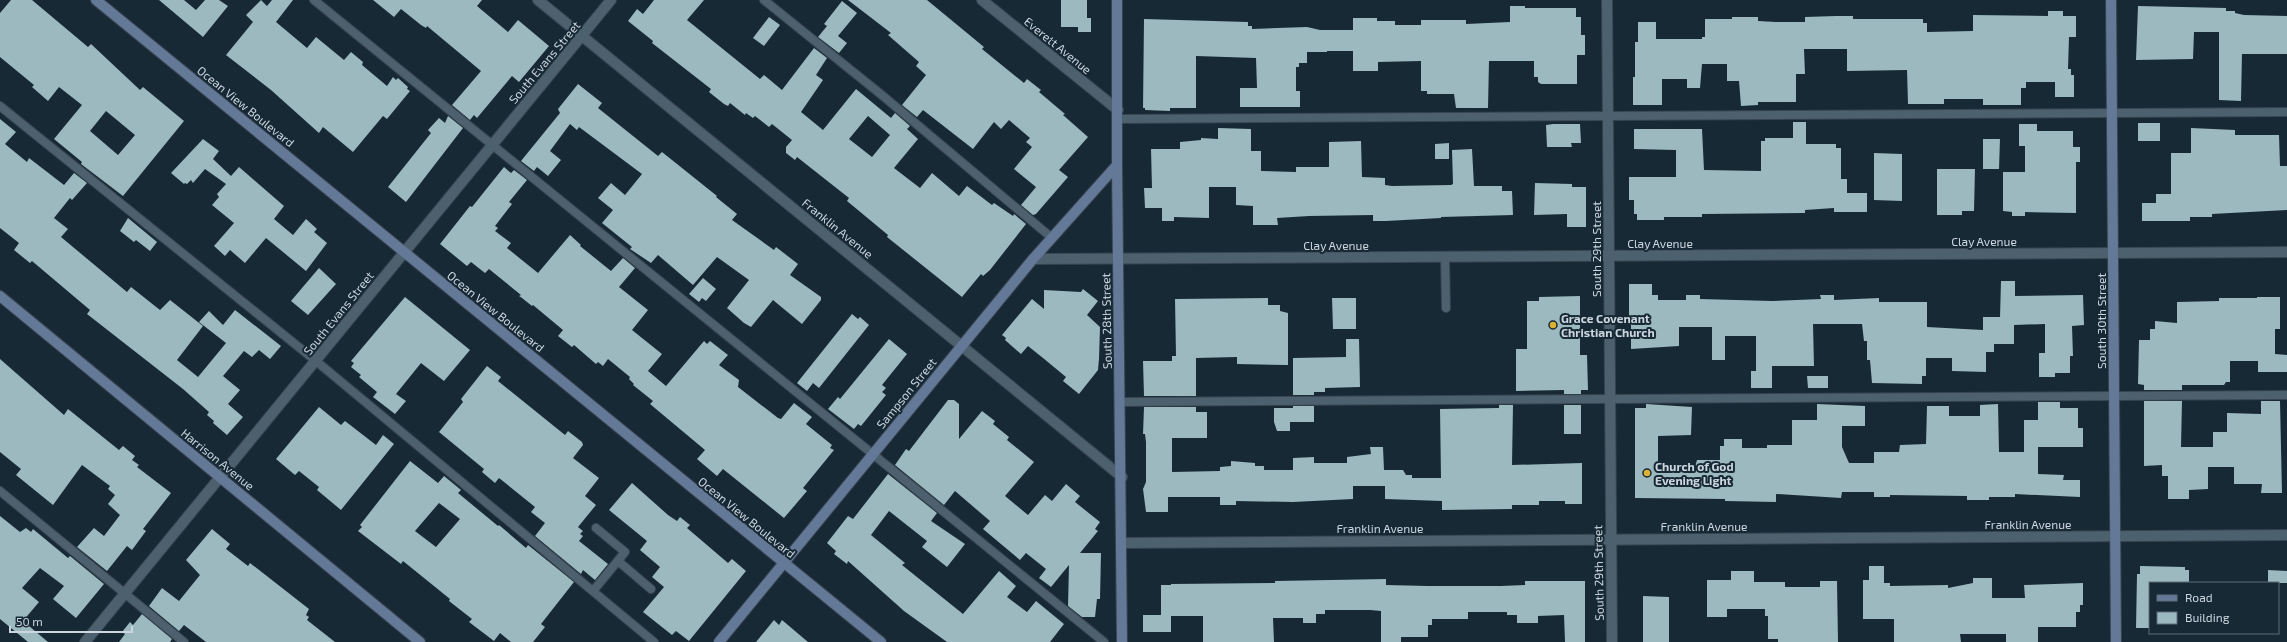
<svg xmlns="http://www.w3.org/2000/svg" width="2287" height="642" viewBox="0 0 2287 642" font-family="'Exo 2',sans-serif">
  <style>
    .building { fill: #9bb9be; fill-rule: evenodd }
    .lines { fill: none; stroke-linecap: round; stroke-linejoin: round }
    .lane-casing { stroke: #36444f; stroke-width: 10 }
    .street-casing { stroke: #36444f; stroke-width: 12 }
    .secondary-casing { stroke: #36444f; stroke-width: 12 }
    .lane { stroke: #4d606e; stroke-width: 8 }
    .street { stroke: #4d606e; stroke-width: 10 }
    .secondary { stroke: #647998; stroke-width: 10 }
    .poi-dot { fill: #dcb233; stroke: #172935; stroke-width: 1.5 }
    .labels { text-anchor: middle; dominant-baseline: central; stroke-width: 4; stroke-linejoin: round; paint-order: stroke }
    .street-label { font-size: 12px; fill: #cbd6df; stroke: #172935 }
    .poi-label { font-size: 12px; font-weight: bold; fill: #cbd6df; stroke: #172935; text-anchor: start }
  </style>
  <rect width="100%" height="100%" fill="#172935"/>
  <!-- building -->
  <g class="building">
    <path d="M11 0H32L88 47 91 44 140 90 143 87 184 121 123 196 81 164 82 162 54 139 82 105 59 87 48 101 32 87 34 85 0 57V13ZM106 111 135 135 118 155 90 131Z"/>
    <path d="M159 0H184L196 10 205 0H219L228 6 203 37Z"/>
    <path d="M261 0 267 6 272 0H293L276 22 307 48 316 37 344 60 351 52 363 62 362 65 387 86 393 77 396 80 398 78 408 87 407 89 410 91 387 119 383 116 353 152 323 127 319 133 271 90 226 55 253 22 246 15Z"/>
    <path d="M373 0H482L477 6 508 32 518 20 549 46 519 82 512 76 477 118 474 115 470 120 452 105 481 71 427 26 426 28 421 25 401 9 394 17Z"/>
    <path d="M654 0H704L687 20 760 79 764 75 782 90 814 48 827 58 816 75 823 80 801 112 823 130 856 89 891 118 895 113 910 126 907 129 918 139 894 168 920 188 932 173 959 196 967 186 992 205 994 203 1013 216 1014 214 1026 224 990 270 983 276 981 274 962 297 887 237 888 235 847 201 849 198 797 157 795 160 786 153V147L792 140 772 124 769 127 755 116 753 118 746 113 745 115 730 103 728 106 724 104 709 92 711 89 652 43 653 41 628 21 637 9 643 14ZM868 116 890 135 872 157 849 139Z"/>
    <path d="M848 0H927L984 47 982 49 1024 83 1027 79 1041 90 1039 92 1065 114 1063 115 1088 137 1059 170 1068 177 1036 214 1033 215 1021 205 1036 187 1014 169 1032 147 1026 142 1030 138 1009 120 1001 129 994 122 973 149 923 110 917 117 902 105 926 75 916 66 919 62 888 35 891 33Z"/>
    <path d="M1061 0H1087V18H1091V32H1078V27H1061Z"/>
    <path d="M842 1 857 13 838 36 847 43 839 53 818 37 827 26 824 24Z"/>
    <path d="M1510 6H1525V8H1576V17H1581V35H1585V55H1577V84H1541L1538 82V77H1534V61H1489L1488 108H1456L1454 94H1427V91H1421V61L1378 62V71H1353V51H1327V52H1307V63H1299V67H1296V91H1300V107H1240V88H1257L1256 58 1196 56V108H1170V111L1145 110V108H1143L1144 19 1248 22V26H1252V29L1307 27 1320 30H1353V18H1377V21H1395V25H1421V20H1466V24L1510 22Z"/>
    <path d="M2138 6 2226 8V11H2235V13L2244 15 2287 16V54H2242L2241 101 2219 100V32H2194L2193 59 2136 60Z"/>
    <path d="M2048 11H2063V16H2076V37H2069L2068 69H2071V75H2074V97H2055V82H2026V88H2021V105H1983V99H1944V104H1908L1907 70 1847 71V49H1804L1805 74H1796V102H1758V105L1741 106 1739 81H1727V64H1702L1700 88H1687V79H1662V105H1633V77H1635V42H1638V22H1656V39H1702V37H1705V19H1732V17H1758V21L1776 22H1805V17L1836 16H1853V19H1923V23H1927V32L1973 31V15L2048 16Z"/>
    <path d="M769 17 780 25 764 46 753 38Z"/>
    <path d="M578 84 602 103 598 108 658 156 662 152 717 196 716 197 737 214 732 220 774 250 776 247 798 264 790 275 821 297V300L802 324 773 300 751 327 744 323 727 308 749 280 717 257 693 285 658 255 651 263 630 249 632 247 602 223 613 210 598 198 611 183 625 195 642 174 579 127 577 130 570 124 550 151 561 160 548 176 537 167 534 171 521 161 560 113 558 109Z"/>
    <path d="M448 116 463 128 406 202 388 187 431 133 428 130 439 118 445 123Z"/>
    <path d="M0 119 16 132 5 144 27 162 29 158 64 185 74 173 87 183 72 200 70 198 54 218 68 229 61 237 127 292 131 287 160 310 170 300 203 326 177 360 198 377 226 343 199 322 209 311 223 325 235 310 281 346 270 359 259 350 252 357 244 351 223 376 240 390 228 404 243 417 227 435 213 423 214 421 207 415 209 412 183 389 87 314 90 310 32 261 30 263 14 250 19 243 0 228Z"/>
    <path d="M1793 122H1806V144H1836V148H1841V179H1847V193H1867V212H1834V208L1805 210V213L1702 214V217H1664V220H1637V214H1634V200H1629V177H1676V150L1634 149V129H1702L1704 170 1761 171V141H1765V138H1793Z"/>
    <rect x="2138" y="123" width="22" height="18"/>
    <path d="M1553 124H1580L1581 143H1571L1572 147H1547L1546 125Z"/>
    <path d="M2019 124H2037V131H2073V147H2080V162H2076V213L2025 212V216H2012V212L2003 211V172H2025V146H2019Z"/>
    <path d="M1218 128 1251 129V151H1261V171L1296 172V167H1329V142L1361 141 1362 177 1385 178V185L1392 186 1451 185 1453 184 1452 150 1472 149 1474 186H1502V191H1512L1513 215 1441 217V218L1386 221H1373V215L1309 216 1277 218 1278 225H1253V206L1236 205V187H1209V218L1174 217V221H1162V208H1145L1144 188H1152L1151 149H1180V142L1201 140V138L1218 139Z"/>
    <path d="M2191 128 2235 130V135H2279L2280 166H2287V210L2212 214V217H2190V221H2142V203H2156V194H2171V153H2191Z"/>
    <path d="M203 139 219 151 213 159 231 176 239 167 284 206 274 219 293 235 306 219 317 229 314 232 327 243 306 271 266 238 245 263 230 250 225 256 214 246 234 223 212 205 219 197 217 194 226 184 205 169 193 183 191 180 187 184 185 183 184 184 171 173Z"/>
    <path d="M1983 139H2000L1999 169H1983Z"/>
    <path d="M1449 143V159H1435V144Z"/>
    <path d="M1874 153 1902 154V201L1874 200Z"/>
    <path d="M504 167 511 173 514 170 527 180 509 202 512 204 495 226 498 228 495 231 511 243 507 248 538 273 570 235 581 245 580 246 611 271 623 258 635 268 619 287 648 310 632 330 662 354 648 371 666 386 704 341 707 344 710 341 728 355 719 365 739 380 738 387 778 418 781 419 794 403 812 417 806 424 832 445 830 448 834 450 803 488 807 491 784 518 723 469 717 476 697 459 705 450 650 404 653 401 633 385 634 384 629 379 630 377 608 359 603 366 598 362 596 364 574 345 572 347 558 336 563 330 533 305 532 306 522 298 519 296 521 295 489 269 485 273 471 262 467 266 440 244 470 206 472 207Z"/>
    <path d="M1937 169H1975L1974 211H1962V215H1937Z"/>
    <path d="M1535 183 1572 184V187H1586V227H1567V214L1534 215Z"/>
    <path d="M128 218 157 242 150 251 136 240 134 242 120 231Z"/>
    <path d="M319 268 336 284 308 315 291 301Z"/>
    <path d="M703 278 716 289 706 301 702 298 699 302 689 294Z"/>
    <path d="M2001 281H2015V296L2083 295 2084 325 2072 326 2073 356H2070V373H2055V377H2039V353H2045V324L2014 325V344H1994V352H1986V372L1952 371V358H1926V376H1922V384L1872 383 1870 360H1867V341H1864L1862 324H1813L1814 366H1772V388H1751V371H1756V336H1725V360H1712V327H1679V346L1631 349V325H1629V284H1652V295H1658V300H1686V295H1700V299L1772 301 1821 299 1820 295H1834V300L1879 298V302H1927V327L1983 330V317H2000Z"/>
    <path d="M1083 289 1098 301 1087 315 1100 327 1099 359 1098 370 1079 394 1063 381 1066 377 1043 358 1028 346 1021 354 1005 340 1006 338 1002 335 1032 299 1044 309V290L1081 292Z"/>
    <path d="M1580 296V355H1587L1588 390H1581V394H1564V390L1516 391V349H1527V301H1539V297Z"/>
    <path d="M405 297 470 350 444 381 421 363 396 394 406 401 395 414 373 397 377 392 359 377 361 375 351 367 354 363 351 361Z"/>
    <path d="M2257 297H2280V329H2275V354L2287 355V372H2258V361H2230V382H2226L2224 385H2182V390H2144V385L2138 384 2139 340H2150V329H2155V321L2177 323V302L2219 301V298H2257Z"/>
    <path d="M1268 298V305H1280V311L1288 313V365L1237 364V357L1196 358V396H1144L1143 361H1172V356H1176L1175 299Z"/>
    <path d="M1332 298H1356V329H1333Z"/>
    <path d="M852 314 858 319 860 317 869 325 819 388 813 383 807 391 797 383Z"/>
    <path d="M889 339 907 354 882 385 886 388 882 392 886 395 861 426 858 424 854 429 828 409 838 397 840 399Z"/>
    <path d="M1346 339H1359L1360 387 1325 388V392H1314V395H1293V358L1346 357Z"/>
    <path d="M0 359 64 415 68 409 119 450 123 446 135 456 132 460 139 465 137 467 171 493 143 529 146 531 132 550 127 546 107 571 77 547 94 528 104 536 120 515 108 504 115 495 108 489 110 486 82 465 53 505 16 475 21 469 0 452Z"/>
    <path d="M487 366 501 377 498 381 565 435 568 431 582 442 583 445 573 458 599 478 585 496 596 505 578 527 583 531 580 534 583 536 579 541 608 564 595 580 583 570 581 574 535 536 545 523 531 512 535 507 499 478 495 483 482 472 484 469 439 432 463 402 461 399Z"/>
    <path d="M1807 376H1828V388H1808Z"/>
    <path d="M948 400H954L959 404V439L982 411 995 421 993 424 1009 437 1007 440 1034 462 1005 496 1028 515 1045 495 1052 501 1066 484 1080 496 1075 502 1100 522 1095 529 1098 531 1080 553H1101L1100 599H1097L1095 617H1082L1068 606 1069 565 1051 587 1039 578 1046 569 1026 553 1020 560 983 529 990 521 955 491 944 505 895 465 906 449 909 451Z"/>
    <path d="M2144 401H2182L2181 447H2213V432H2227V413L2261 414V401H2280L2282 493H2261L2262 484H2234V467H2208V489L2189 490V499H2168V476H2162V465L2144 466Z"/>
    <path d="M2038 402H2060V408H2078V428H2083V447H2038V474L2064 475 2063 480H2080V497L2015 494V497H1989V500H1967V496L1890 495V497H1874V492H1842L1841 498 1776 494V502L1725 501V499L1635 498V408H1646V404L1692 407 1691 435 1658 436V468L1695 467 1697 460H1720V446H1724V439H1742V448H1767V445H1792V420H1817V404L1865 406V426H1842V447L1849 463H1874V452H1899L1900 445 1926 444 1927 406H1949V416H1980V405L1998 404 1999 452H2024V420H2038Z"/>
    <path d="M1499 405H1513L1512 465 1582 463V504H1565V501H1539V505H1512V509L1442 510V501L1385 499V486H1353V499L1293 502 1236 501V505H1220V497H1168V512H1146L1143 489 1146 482V442L1145 434H1143L1144 407H1196V412H1207V438H1172V472L1220 471V467L1231 466V461L1255 463V466H1264V470H1293V458L1314 457V463H1347V457L1371 454 1370 447H1383L1384 470H1403L1406 475H1412V478H1441L1440 409 1499 408Z"/>
    <rect x="1564" y="405" width="17" height="29"/>
    <path d="M1293 406H1314V422H1290V431H1277L1274 422V408H1293Z"/>
    <path d="M319 407 341 425 345 421 376 445 383 435 394 444 341 510 317 490 319 487 299 471 295 475 276 459Z"/>
    <path d="M410 461 438 483 444 476 461 490 458 493 498 526 499 525 526 548 528 545 574 582 541 624 545 627 533 642H511L500 633 494 641 469 622 472 619 449 601 450 599 403 561 401 564 358 531 362 527 360 525ZM439 503 460 519 436 547 415 531Z"/>
    <path d="M888 474 937 513 931 521 965 544 947 567 922 547 927 541 889 511 871 535 905 563 902 565 963 614 999 571 1016 586 1007 597 1027 612 1036 601 1064 624 1050 642H947L904 611 848 561 847 564 834 554 836 551 827 543 848 516 853 519Z"/>
    <path d="M632 483 668 515 677 521 680 517 690 525 687 528 728 563 732 559 746 571 689 641 676 631 672 635 643 612 664 587 652 577 660 567 640 550 647 541 609 510Z"/>
    <path d="M0 516 20 532 26 528 31 532 33 529 68 558 70 556 104 584 76 618 53 599 64 586 40 568 22 588 39 602 23 621 48 642H28L0 619Z"/>
    <path d="M212 529 230 544 226 549 248 566 250 563 309 609 306 615 309 617 307 620 335 642H206L184 625 179 631 149 606 162 588 179 601 200 575 186 560Z"/>
    <path d="M1869 566H1884V583H1890V586L1948 585V588L1973 583V578H1992V598H2025L2024 585 2083 583V605H2080V612H2076V627H2038V642H2006V634H1960L1961 642H1894V619H1863V580H1869Z"/>
    <path d="M2140 566 2185 567V570H2189V583H2150V628H2136L2137 574H2140Z"/>
    <path d="M2268 570 2287 571V583H2268Z"/>
    <path d="M1731 571H1754V582H1785V587H1820V581H1837L1838 642H1778V639H1768V616H1765V609H1727V617H1707V580H1731Z"/>
    <path d="M1386 579V585L1428 586H1501L1525 585V581H1585V642H1565L1564 615 1538 616V623H1517V615H1507V612H1468V619H1432V625H1428V637H1401V642H1381V611L1370 610H1325V614H1316V623H1303V618H1273L1274 642H1203V616H1171V632H1143V615H1161V585H1171V584L1275 583V581Z"/>
    <path d="M1643 596 1669 597V642H1643Z"/>
    <path d="M142 614 172 639 170 642H119L125 634 122 632 130 622 133 625Z"/>
    <path d="M774 620 779 625 782 620 808 642H756Z"/>
  </g>
  <g class="lines">
    <defs>
      <g id="lane">
        <path d="M314 0 1104 642"/>
        <path d="M764 0 883 96 1052 238"/>
        <path d="M0 106 316 361 654 642"/>
        <path d="M1118 119 2287 112"/>
        <path d="M1445 257 1446 308"/>
        <path d="M1121 402 2287 395"/>
        <path d="M0 491 184 642"/>
        <path d="M618 561 651 589"/>
        <path d="M593 591 625 552 596 528"/>
      </g>
      <g id="street">
        <path d="M538 0 1122 477"/>
        <path d="M982 0 1118 110"/>
        <path d="M1607 0 1612 642"/>
        <path d="M1033 259 2287 252"/>
        <path d="M1121 543 2287 535"/>
        <path d="M85 642 611 0"/>
      </g>
      <g id="secondary">
        <path d="M96 0 881 642"/>
        <path d="M1117 0V165L1122 642"/>
        <path d="M2111 0 2116 642"/>
        <path d="M0 296 420 642"/>
        <path d="M719 642 1033 259 1117 165"/>
      </g>
    </defs>
    <!-- lane casing -->
    <use href="#lane" class="lane-casing"/>
    <!-- street casing -->
    <use href="#street" class="street-casing"/>
    <!-- secondary casing -->
    <use href="#secondary" class="secondary-casing"/>
    <!-- lane -->
    <use href="#lane" class="lane"/>
    <!-- street -->
    <use href="#street" class="street"/>
    <!-- secondary -->
    <use href="#secondary" class="secondary"/>
  </g>
  <!-- markers -->
  <g class="poi-dot">
    <circle cx="1553" cy="325" r="4"/>
    <circle cx="1647" cy="473" r="4"/>
  </g>
  <g class="labels">
    <!-- street labels -->
    <g class="street-label">
      <text transform="translate(1058 45) rotate(39)">Everett Avenue</text>
      <text transform="translate(544 62) rotate(-50)">South Evans Street</text>
      <text transform="translate(246 106) rotate(39)">Ocean View Boulevard</text>
      <text transform="translate(838 228) rotate(39)">Franklin Avenue</text>
      <text x="1984" y="241">Clay Avenue</text>
      <text x="1660" y="243">Clay Avenue</text>
      <text x="1336" y="245">Clay Avenue</text>
      <text transform="translate(1596 249) rotate(-90)">South 29th Street</text>
      <text transform="translate(496 311) rotate(39)">Ocean View Boulevard</text>
      <text transform="translate(338 313) rotate(-51)">South Evans Street</text>
      <text transform="translate(1106 321) rotate(-91)">South 28th Street</text>
      <text transform="translate(2101 321) rotate(-90)">South 30th Street</text>
      <text transform="translate(906 393) rotate(-51)">Sampson Street</text>
      <text transform="translate(218 459) rotate(39)">Harrison Avenue</text>
      <text transform="translate(747 517) rotate(39)">Ocean View Boulevard</text>
      <text x="2028" y="524">Franklin Avenue</text>
      <text x="1704" y="526">Franklin Avenue</text>
      <text x="1380" y="528">Franklin Avenue</text>
      <text transform="translate(1598 573) rotate(-91)">South 29th Street</text>
    </g>
    <!-- poi labels -->
    <g class="poi-label">
      <text x="1561" y="318">Grace Covenant<tspan x="1561" dy="14">Christian Church</tspan></text>
      <text x="1655" y="466">Church of God<tspan x="1655" dy="14">Evening Light</tspan></text>
    </g>
  </g>
  <!-- legend -->
  <rect x="2149" y="582" width="130" height="52" fill="#172935" stroke="#5f6e79"/>
  <rect x="2157" y="595" width="20" height="6" fill="#647998" stroke="#5f6e79"/>
  <text x="2185" y="602" font-size="12" fill="#cbd6df">Road</text>
  <rect x="2157" y="612" width="20" height="12" fill="#9bb9be" stroke="#5f6e79"/>
  <text x="2185" y="622" font-size="12" fill="#cbd6df">Building</text>
  <!-- scale -->
  <path d="M10 626v6h122v-6" fill="none" stroke="#cbd6df" stroke-width="2"/>
  <text x="16" y="626" font-size="12" fill="#cbd6df" stroke="#172935" stroke-width="3" paint-order="stroke">50 m</text>
</svg>
